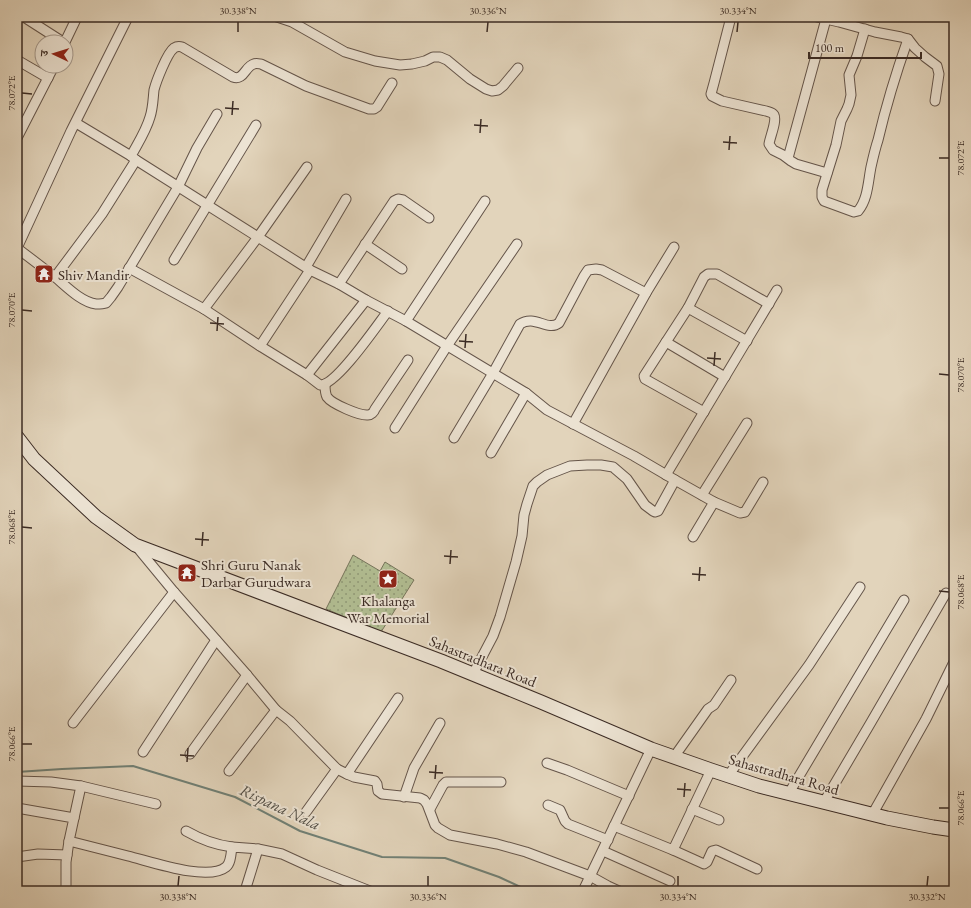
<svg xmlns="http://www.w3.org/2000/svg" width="971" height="908" viewBox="0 0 971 908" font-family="'EB Garamond','Noto Serif Devanagari',serif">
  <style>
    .grass { fill: url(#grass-dots); stroke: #76745b }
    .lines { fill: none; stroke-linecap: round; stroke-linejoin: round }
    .stream { stroke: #718075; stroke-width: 2 }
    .street-casing { stroke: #65554a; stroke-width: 11 }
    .secondary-casing { stroke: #3b2b24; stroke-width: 15 }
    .street { stroke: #ece3d3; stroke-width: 9 }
    .secondary { stroke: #ece3d3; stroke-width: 13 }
    .ticks { fill: none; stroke: #3b2b24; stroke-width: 1.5 }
    .labels { text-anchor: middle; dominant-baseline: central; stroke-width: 4; stroke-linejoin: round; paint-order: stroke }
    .poi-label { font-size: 15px; fill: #3b2b24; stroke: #ece3d3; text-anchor: start }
    .street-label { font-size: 15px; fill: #3b2b24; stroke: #ece3d3 }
    .water-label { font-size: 16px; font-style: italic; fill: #524e46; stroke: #ece3d3 }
    .neatline { fill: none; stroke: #3b2b24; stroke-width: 1.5 }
    .ticks-label { font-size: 10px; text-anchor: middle; fill: #3b2b24 }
  </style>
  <defs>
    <pattern id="grass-dots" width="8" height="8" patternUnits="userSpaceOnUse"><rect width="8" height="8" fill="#b1bd92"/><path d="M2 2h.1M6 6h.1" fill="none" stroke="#919a77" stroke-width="1.8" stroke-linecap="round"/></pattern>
  </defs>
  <rect width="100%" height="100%" fill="#e2d4bb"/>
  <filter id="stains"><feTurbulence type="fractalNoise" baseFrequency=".005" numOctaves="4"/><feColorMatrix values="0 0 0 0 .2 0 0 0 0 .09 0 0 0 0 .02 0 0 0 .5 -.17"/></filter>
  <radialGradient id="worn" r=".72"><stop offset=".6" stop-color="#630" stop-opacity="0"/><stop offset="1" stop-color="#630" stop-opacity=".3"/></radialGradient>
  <!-- grass -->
  <path class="grass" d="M353 555 380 571 385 562 414 580 381 632 326 609Z"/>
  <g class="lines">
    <!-- stream -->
    <path class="stream" d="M17 772 62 769 133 766 235 797 300 831 382 857 445 858 499 877 529 891"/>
    <defs>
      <g id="street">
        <path d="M24 17 63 42"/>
        <path d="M277 17 292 22 345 52 375 61 400 65 412 64 425 61 433 57H440L447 60 470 79 486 89 492 91 498 90 503 86 518 68"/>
        <path d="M731 17 714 83 711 94 712 96 722 101 766 111C769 112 772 112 774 115 777 121 770 137 769 144L773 150 783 155 791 161 796 164 827 173"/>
        <path d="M817 17 839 22 875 32 901 37 908 39 915 48 925 57 937 66 939 74 935 101"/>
        <path d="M865 29 857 56 849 75 851 95 849 104 847 109 841 121 836 145 822 190V197L824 201 854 212 858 211C868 199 868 182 871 167 873 158 875 149 878 140 886 106 896 73 908 39"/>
        <path d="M65 42 77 17"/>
        <path d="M17 60 48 78"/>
        <path d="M76 123 131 156"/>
        <path d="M17 138 54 66"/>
        <path d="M788 158 826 19"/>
        <path d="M136 160 310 270 339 284 366 300 406 321 526 393 547 410 634 456 675 480 658 511 655 512 653 511 645 505 627 479 613 467 601 465H587L570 466 547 475 537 482 533 486 527 504 524 515 522 536 516 562 500 617 493 636 473 674"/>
        <path d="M365 244 402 269"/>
        <path d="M17 248 55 277 102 214 136 160 131 156C138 143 146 131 150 117 153 108 153 99 154 90 156 82 167 53 174 48 177 46 179 46 182 47L233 77C244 81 245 66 254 64 256 63 260 64 261 64L306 86 369 109H374L377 107 392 83"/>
        <path d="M17 248 71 131 128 17"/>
        <path d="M174 260 256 125"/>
        <path d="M306 267 346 199"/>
        <path d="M129 268 204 309"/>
        <path d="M55 277C66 286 81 302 96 304 99 304 103 304 106 303L111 297 118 287 178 187 197 148 217 114"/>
        <path d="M339 284 394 201 398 199 403 200 429 218"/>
        <path d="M646 293 674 247"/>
        <path d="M366 300 307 375 320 385C336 386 378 324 388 311"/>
        <path d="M688 308 747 341"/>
        <path d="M406 321 485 201"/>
        <path d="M666 342 646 373 644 376 645 379 704 412"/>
        <path d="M260 346 204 309 258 237 307 167"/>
        <path d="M307 375 260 346 310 270"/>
        <path d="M725 377 666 342 688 308 704 277 708 274H717L769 304"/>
        <path d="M325 384C325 389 325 393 327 397 332 404 360 416 368 415 371 415 374 412 375 409L408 360"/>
        <path d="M395 428 447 346 517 244"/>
        <path d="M454 438 493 373 520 324C535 314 547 332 559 323L584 276 588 270 596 269 602 270 646 293 573 424"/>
        <path d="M491 453 526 393"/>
        <path d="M666 475 777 290"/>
        <path d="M675 480 714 502 740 513 745 512 763 482"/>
        <path d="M702 495 747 423"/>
        <path d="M693 537 714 502"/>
        <path d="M136 546 174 592 247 675 276 710 290 721 337 769 347 774 398 698"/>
        <path d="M73 723 174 592"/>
        <path d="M143 752 216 640"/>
        <path d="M190 754 247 675"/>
        <path d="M674 757 708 709 714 705 731 680"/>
        <path d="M547 763 567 770 629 796"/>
        <path d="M229 771 276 710"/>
        <path d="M347 774 354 777 375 781 377 784 378 791 382 794 420 798 424 800 427 804 435 825 438 828 450 835 497 844 526 852 590 876 608 886 619 891"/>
        <path d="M728 776 809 665 860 587"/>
        <path d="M17 781 51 782 81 786 74 818"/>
        <path d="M81 786 156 804"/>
        <path d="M789 793 904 600"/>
        <path d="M404 797 414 768 440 723"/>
        <path d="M824 802 870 724 946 593"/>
        <path d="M548 805 560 810 565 821 568 824 608 840"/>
        <path d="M17 808 74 818 69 841C89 846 109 851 128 856 149 861 208 882 226 867 231 863 231 853 232 847L258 849 282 854 317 870 370 891"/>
        <path d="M430 809 443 785 446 782H501"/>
        <path d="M692 809 719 820"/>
        <path d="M306 812 337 769"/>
        <path d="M872 815 926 719 954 662"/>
        <path d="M614 826 673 850 711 770"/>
        <path d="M186 831C200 839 216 845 232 847"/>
        <path d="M673 850 704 864 707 862 712 851 716 850 757 869"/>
        <path d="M603 851 670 881"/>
        <path d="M17 857 38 854 67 855"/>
        <path d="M66 891V862L69 841"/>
        <path d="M245 891 258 849"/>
        <path d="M583 891 651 749"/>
      </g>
      <path id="secondary" d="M17 437 34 459 96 517 135 545 441 661 541 702 651 749 711 770 759 786 887 818 933 827 954 830"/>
    </defs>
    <!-- street casing -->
    <use href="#street" class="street-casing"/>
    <!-- secondary casing -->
    <use href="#secondary" class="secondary-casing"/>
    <!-- street -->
    <use href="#street" class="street"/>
    <!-- secondary -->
    <use href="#secondary" class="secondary"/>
  </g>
  <!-- ticks -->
  <path class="ticks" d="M238 32V22M487 32 488 22M737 32 738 22M22 93 32 94M225 108 239 109M232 115 233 101M474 125 488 126M480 133 481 119M723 142 737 143M729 150 730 136M939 158H949M22 310 32 311M210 323 224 324M217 331 218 317M459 341 473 342M465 348 466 334M707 358 721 359M714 366 715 352M939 374 949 375M22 527 32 528M195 539 209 540M202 546 203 532M444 556 458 557M450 564 451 550M692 574 706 575M699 581 700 567M939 591 949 592M22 744H32M180 755 194 756M187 762 188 748M429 772 443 773M435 779 436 765M677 789 691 790M684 797 685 783M939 808H949M178 886 179 876M428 886V876M678 886V876M927 886 928 876"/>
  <!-- icons -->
  <defs>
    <symbol id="temple-square" viewBox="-11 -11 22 22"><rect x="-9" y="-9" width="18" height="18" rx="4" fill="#8f2418" stroke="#ece3d3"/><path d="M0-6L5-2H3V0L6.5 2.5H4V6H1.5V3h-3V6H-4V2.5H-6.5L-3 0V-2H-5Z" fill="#fff"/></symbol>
    <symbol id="sight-square" viewBox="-11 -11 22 22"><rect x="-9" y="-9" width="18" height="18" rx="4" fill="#8f2418" stroke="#ece3d3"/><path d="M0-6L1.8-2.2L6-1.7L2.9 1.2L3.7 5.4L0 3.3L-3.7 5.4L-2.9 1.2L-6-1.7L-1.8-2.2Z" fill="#fff"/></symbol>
  </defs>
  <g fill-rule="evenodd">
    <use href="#temple-square" x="33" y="263" width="22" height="22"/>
    <use href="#temple-square" x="176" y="562" width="22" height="22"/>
    <use href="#sight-square" x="377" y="568" width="22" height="22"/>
  </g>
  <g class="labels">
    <!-- poi labels -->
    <g class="poi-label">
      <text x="58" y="274">Shiv Mandir</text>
      <text x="201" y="564">Shri Guru Nanak<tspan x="201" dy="17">Darbar Gurudwara</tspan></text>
      <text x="388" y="600" text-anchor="middle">Khalanga<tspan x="388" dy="17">War Memorial</tspan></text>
    </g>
    <!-- street labels -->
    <g class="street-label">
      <text transform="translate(483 661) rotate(22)">Sahastradhara Road</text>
      <text transform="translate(784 774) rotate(16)">Sahastradhara Road</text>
    </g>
    <!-- water labels -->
    <g class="water-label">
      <text transform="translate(280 807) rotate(25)">Rispana Nala</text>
    </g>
  </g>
  <!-- margin -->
  <rect width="971" height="908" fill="none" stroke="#e2d4bb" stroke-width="44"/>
  <!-- north arrow -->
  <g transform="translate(54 54) rotate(274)"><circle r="19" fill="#ece3d3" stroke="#a5998d"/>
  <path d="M0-3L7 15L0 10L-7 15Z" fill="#8f2418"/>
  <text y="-6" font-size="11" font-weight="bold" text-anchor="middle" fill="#3b2b24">उ</text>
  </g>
  <!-- scale -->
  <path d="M809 52v6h112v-6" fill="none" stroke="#3b2b24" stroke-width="2"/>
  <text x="815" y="52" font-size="12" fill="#3b2b24" stroke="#ece3d3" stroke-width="3" paint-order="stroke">100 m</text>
  <rect x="22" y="22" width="927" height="864" class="neatline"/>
  <g class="ticks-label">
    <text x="238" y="14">30.338°N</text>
    <text x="488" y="14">30.336°N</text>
    <text x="738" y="14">30.334°N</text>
    <text transform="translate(11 93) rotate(-90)" y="4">78.072°E</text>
    <text transform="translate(960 158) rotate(-90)" y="4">78.072°E</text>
    <text transform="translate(11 310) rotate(-90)" y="4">78.070°E</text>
    <text transform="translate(960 375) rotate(-90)" y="4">78.070°E</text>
    <text transform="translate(11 527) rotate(-90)" y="4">78.068°E</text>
    <text transform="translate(960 592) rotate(-90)" y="4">78.068°E</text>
    <text transform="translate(11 744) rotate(-90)" y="4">78.066°E</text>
    <text transform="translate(960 808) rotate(-90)" y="4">78.066°E</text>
    <text x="178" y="900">30.338°N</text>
    <text x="428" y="900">30.336°N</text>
    <text x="678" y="900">30.334°N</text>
    <text x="927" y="900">30.332°N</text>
  </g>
  <rect width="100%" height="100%" filter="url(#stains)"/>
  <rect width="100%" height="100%" fill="url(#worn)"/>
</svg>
